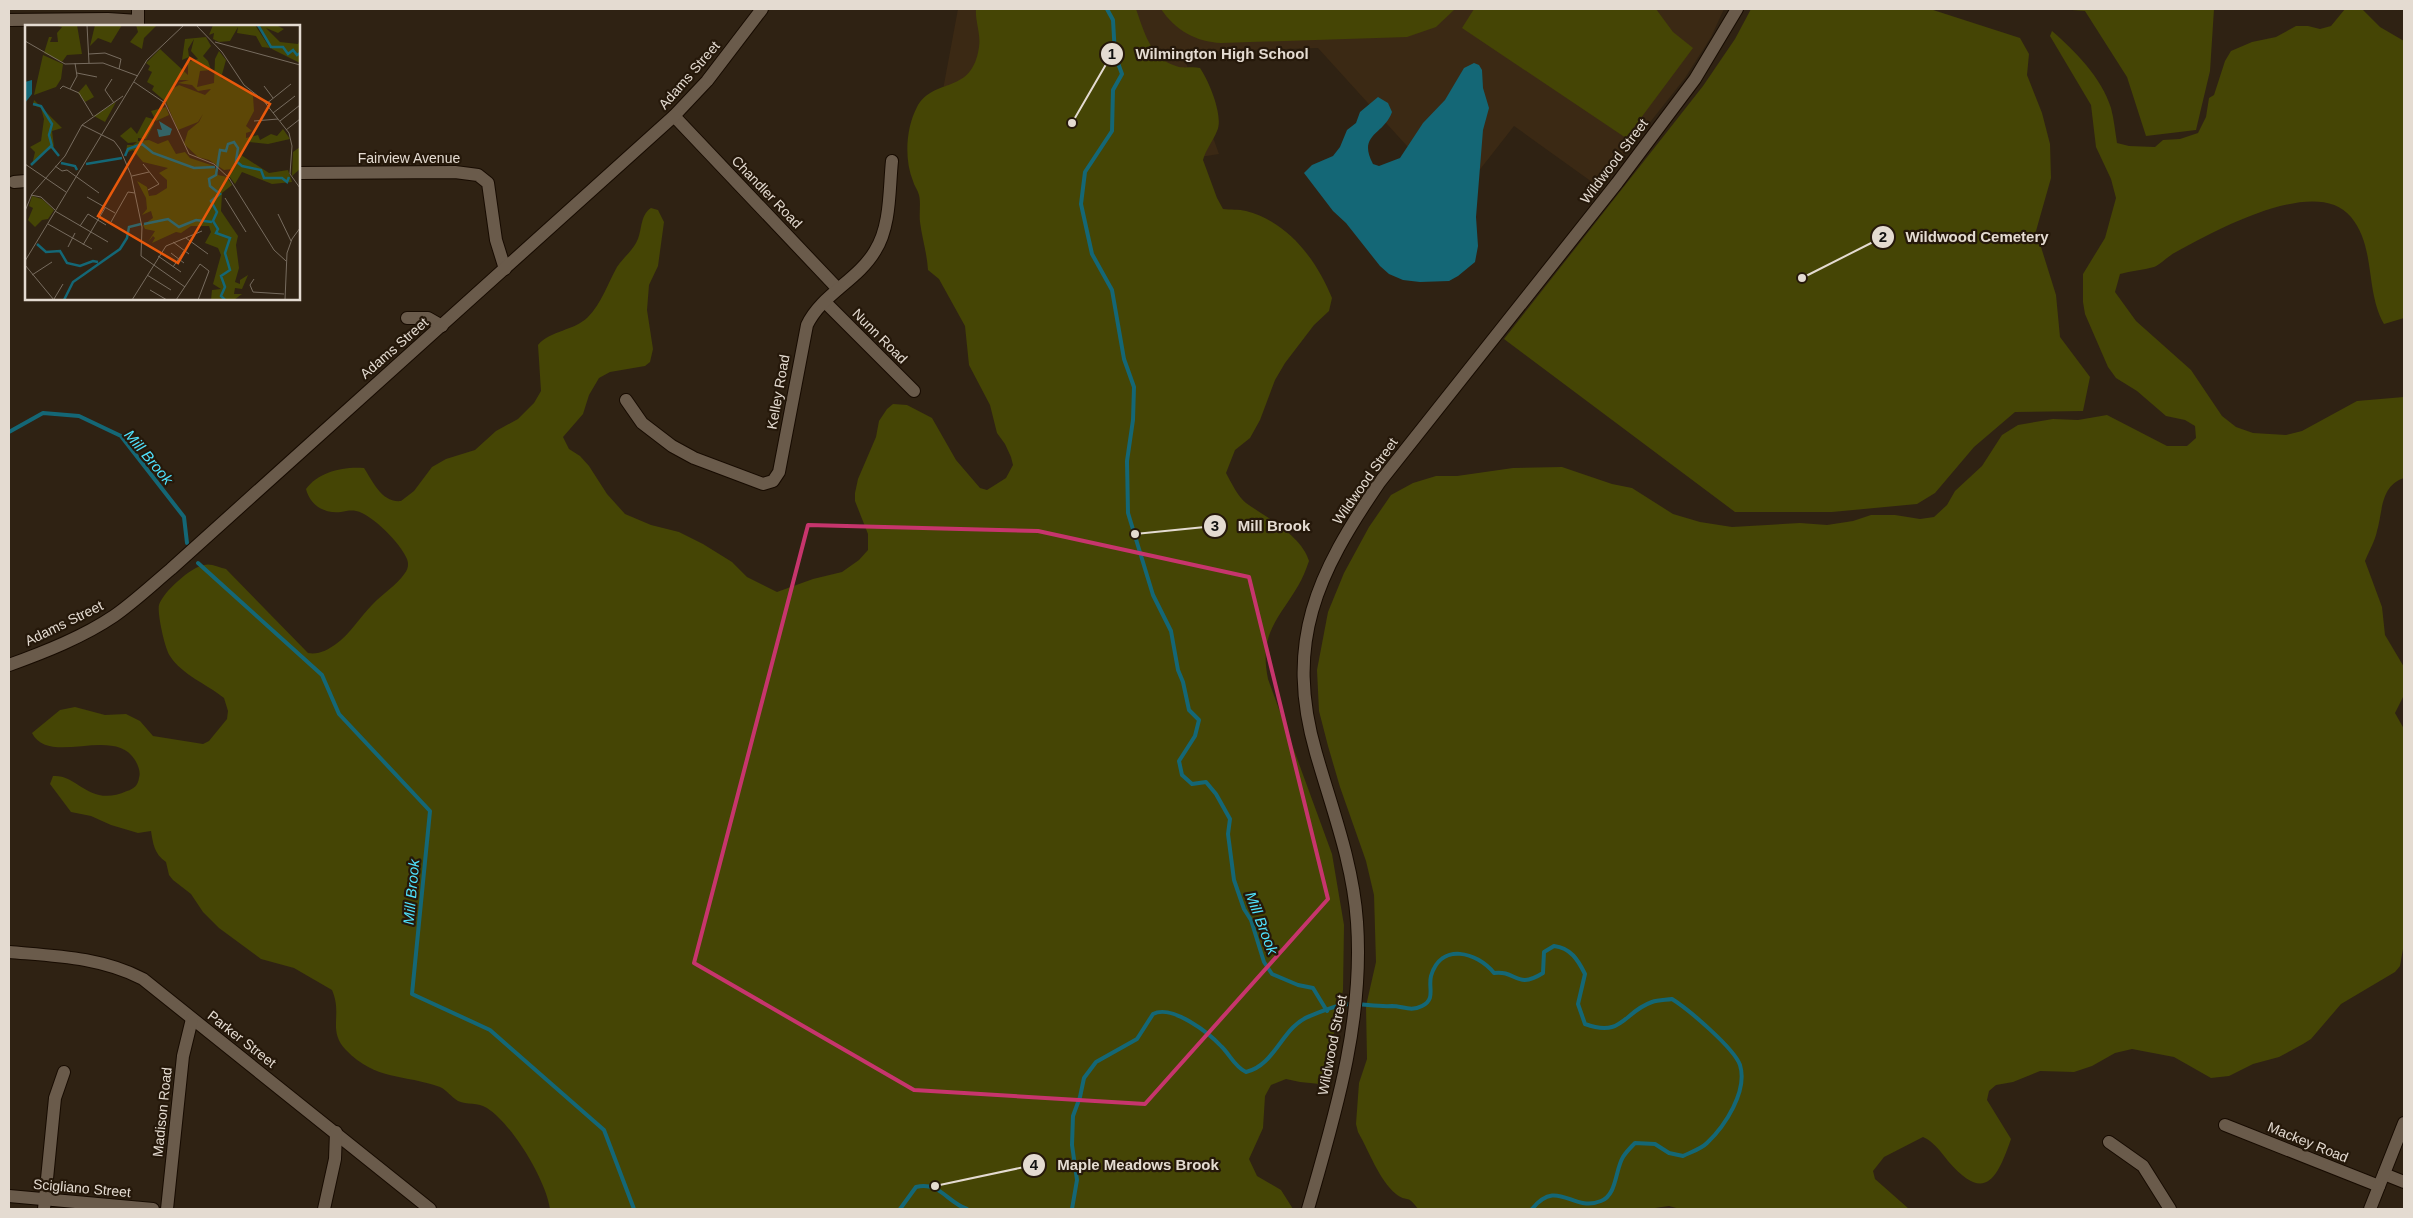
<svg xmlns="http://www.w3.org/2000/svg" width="2413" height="1218" viewBox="0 0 2413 1218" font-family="Helvetica,sans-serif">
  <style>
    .built { fill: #3b2914 }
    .green { fill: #454505 }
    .water { fill: #146776 }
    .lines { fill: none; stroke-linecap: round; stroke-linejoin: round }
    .stream { stroke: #146776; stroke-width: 4 }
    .minor-casing { stroke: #170b01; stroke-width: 14 }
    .tertiary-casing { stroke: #170b01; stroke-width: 14 }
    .minor { stroke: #6a5b4b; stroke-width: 12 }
    .tertiary { stroke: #6a5b4b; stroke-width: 12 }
    .marked { fill: none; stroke: #c7356d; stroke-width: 4; stroke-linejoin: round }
    .labels { text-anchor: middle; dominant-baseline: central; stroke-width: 4.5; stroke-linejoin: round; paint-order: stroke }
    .street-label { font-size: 14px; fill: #e4dbd1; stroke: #25180a }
    .water-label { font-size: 15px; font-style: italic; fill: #4fe1fd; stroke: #25180a }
    .inset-river { fill: none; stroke: #146776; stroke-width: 2.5 }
    .inset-road { fill: none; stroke: #776c5f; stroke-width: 1 }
    .view { fill: #e8590c; fill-opacity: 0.15; stroke: #e8590c; stroke-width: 2.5 }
    .inset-edge { fill: none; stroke: #e4dbd1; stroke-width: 2.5 }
    .leader { fill: none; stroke: #e4dbd1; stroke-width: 2 }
    .callout-dot { fill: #e4dbd1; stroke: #25180a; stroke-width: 2 }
    .mark-label { font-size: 15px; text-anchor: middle; font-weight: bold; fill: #111 }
    .callout-label { font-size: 15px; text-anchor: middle; font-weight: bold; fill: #e4dbd1; stroke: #25180a; stroke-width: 4.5; stroke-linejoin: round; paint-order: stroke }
  </style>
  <rect width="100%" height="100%" fill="#2f2213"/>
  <!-- built -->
  <path class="built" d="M958 9H1724L1711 37 1685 78 1599 187 1514 126 1456 200 1318 48 1182 52 1219 154 1181 160 934 138Z"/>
  <!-- green -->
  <g class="green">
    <path d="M976 9H1136C1144 31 1150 58 1176 66 1183 69 1192 66 1200 68 1209 81 1224 117 1217 131 1213 141 1206 149 1203 160L1217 198 1223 209C1230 210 1239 209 1246 211 1288 222 1316 259 1332 298L1329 311 1314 325 1285 363 1275 380 1260 420 1250 438 1235 450 1226 473C1231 482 1238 497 1246 503 1266 517 1302 536 1309 561 1306 569 1303 578 1298 586 1277 621 1259 634 1268 679L1332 854 1344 925 1343 990 1324 1079 1320 1084 1300 1082 1286 1079 1271 1085 1265 1096 1263 1128 1249 1159 1257 1176 1281 1190 1293 1209H550C546 1180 512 1124 487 1108 478 1102 467 1105 458 1101 451 1097 447 1090 440 1087 404 1074 376 1081 346 1050 327 1030 343 1015 332 990L294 968 261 959 219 928 203 912 191 894 173 880 169 875 166 862C154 854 153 843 151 831L138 833 111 825 91 816 71 812 50 784 53 776C78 774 89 808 127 791 134 789 138 785 139 778 141 772 138 765 135 760 114 725 49 767 32 733L60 710 75 707 105 715 126 714 140 721 153 736 203 744 209 741 227 719 228 711 224 698C207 684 182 675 170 656 165 649 157 613 159 605 163 592 191 567 204 565 211 563 218 567 226 569L308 653C318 655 328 650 336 644 350 634 360 617 372 605 382 594 396 586 405 573 408 569 409 564 407 559 401 544 372 514 356 511 351 510 346 511 341 512 324 514 310 505 306 489 318 472 344 466 364 468 373 482 382 503 401 501L414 491 432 467 446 459 475 450 496 431 518 419 534 403 541 391 538 345C551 330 574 331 588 317 601 304 608 283 617 267 623 258 631 252 636 243 643 231 639 216 651 208L658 210 664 222 658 266 649 285 647 310 653 349 650 362 645 366 610 372 599 378 589 395 583 414 563 437 569 449 580 456 589 466 607 494 625 514 651 525 679 532 703 544 732 562 747 577 777 592 813 579 842 572 859 560 868 550V534L855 501V493L858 479 876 437 879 421 887 409 893 404 907 405 932 418 956 460 980 488 987 490 1006 478 1013 465 1011 457 1005 444 997 433 990 405 969 365 965 326 939 279 928 270C927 253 922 238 920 222 919 213 921 203 919 195 918 190 914 186 913 181 904 159 906 128 917 107 934 76 972 96 979 47 981 34 975 21 976 9Z"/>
    <path d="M1161 9H1455L1436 27 1407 37 1221 43C1196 42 1175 30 1161 9Z"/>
    <path d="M1474 9H1656L1673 32 1693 48 1626 138 1462 28Z"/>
    <path d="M1751 9H1930L2020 38 2029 54 2027 75 2042 113 2050 144 2051 178 2036 231 2056 295 2060 337 2090 377 2083 411 2015 412 1974 447 1935 493 1917 504 1832 512H1735L1504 339 1703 86 1735 39Z"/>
    <path d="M2059 9H2214L2210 71 2196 130 2146 136 2127 77 2085 11Z"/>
    <path d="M2345 9H2362L2380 27 2404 41V318L2384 324C2365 291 2376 247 2351 217 2316 174 2213 232 2176 252 2168 256 2161 264 2154 267 2143 270 2131 271 2120 274L2115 292 2136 321 2191 370 2222 416 2236 427 2253 433 2286 435 2302 431 2357 401 2404 397V478C2380 486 2383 511 2377 531 2375 541 2369 551 2365 561L2382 607 2385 635 2404 667V695L2395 713 2404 729V943L2400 966 2395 972 2341 1004 2311 1039 2303 1044 2279 1057 2253 1064 2229 1076 2211 1078 2174 1057 2132 1049 2115 1053 2092 1066 2074 1072 2040 1071 2013 1082 1996 1085 1989 1091 1987 1100 2011 1139C1997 1179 1985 1204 1948 1161 1941 1152 1934 1142 1923 1137L1884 1157 1873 1171 1875 1179 1909 1209H1680L1669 1206 1648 1209H1418C1407 1193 1407 1203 1396 1194 1379 1180 1369 1151 1358 1132L1356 1124 1359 1083 1367 1059 1366 1006 1376 962 1374 895 1366 861 1340 787 1328 746 1319 711 1317 670 1328 612 1344 573 1369 527 1391 495 1413 483 1436 476H1457L1513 468 1562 467 1612 484 1632 488 1673 514 1700 522 1732 527 1800 523 1827 525 1853 521 1871 515H1895L1920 519 1934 517 1947 505 1955 491 1982 466 2002 435 2018 425 2053 419 2078 420 2107 415 2167 446H2187L2196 438 2195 426 2185 420 2166 416 2137 391 2116 378 2108 367 2085 314 2083 302V274L2105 238 2116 198 2111 179 2096 147 2091 105 2050 36 2052 31C2075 51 2102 78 2111 108 2114 119 2115 131 2117 143L2129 146 2155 147 2163 140 2180 139 2198 133 2206 117 2209 98 2214 95 2225 61 2231 51 2252 42 2276 37 2296 26H2308L2320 29 2331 26Z"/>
  </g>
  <!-- water -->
  <path class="water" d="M1474 63 1479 65 1482 70 1483 88 1489 108 1483 130 1476 217 1478 246 1475 262 1458 276 1449 281 1420 282 1403 280 1389 274 1380 266 1346 223 1333 211 1304 173 1312 165 1333 156 1340 147 1347 130 1356 123 1360 112 1378 97 1388 103 1392 112C1384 135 1357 134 1373 164L1379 166 1400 158 1423 123 1445 100 1464 68Z"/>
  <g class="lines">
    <!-- stream -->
    <g class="stream">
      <path d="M1107 9 1113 20 1115 55 1122 74 1113 90 1112 131 1085 172 1081 204 1092 254 1112 290 1124 359 1134 387 1133 420 1127 461 1128 513 1153 595 1171 631 1178 670 1183 682 1189 710 1199 720 1195 736 1179 761 1182 775 1192 784 1206 782 1216 794 1230 819 1228 834 1234 880 1244 909 1251 920 1264 962 1272 974 1298 985 1313 988 1327 1011"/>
      <path d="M9 432 43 413 79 416 121 436 184 517 187 543"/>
      <path d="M198 563 322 675 339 714 430 811 412 994 490 1030 604 1130 634 1209"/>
      <path d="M900 1209 916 1187C939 1181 947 1202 967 1209"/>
      <path d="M1072 1209 1077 1180 1072 1145 1073 1116 1080 1097 1084 1078 1096 1062 1137 1039 1153 1014C1172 1004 1209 1033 1222 1047 1230 1055 1235 1067 1246 1072 1276 1065 1282 1026 1310 1016 1322 1011 1338 1004 1350 1004 1364 1004 1378 1007 1392 1006 1402 1006 1411 1012 1422 1006 1436 999 1428 988 1431 976 1441 942 1477 952 1494 973 1517 970 1516 990 1543 973L1544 952 1554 946C1571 948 1578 960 1585 974L1578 1004 1585 1024C1623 1038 1623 1012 1652 1002 1658 1000 1666 1000 1672 999 1688 1009 1734 1048 1740 1065 1748 1091 1725 1126 1707 1143 1701 1149 1691 1152 1683 1156L1669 1153 1655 1144 1635 1143C1631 1147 1626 1152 1623 1157 1615 1170 1617 1195 1601 1201 1572 1213 1558 1177 1532 1209"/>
    </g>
    <defs>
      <g id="minor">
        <path d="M9 20 108 19 138 21"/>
        <path d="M138 26V9"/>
        <path d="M674 116 838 289"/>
        <path d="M299 173 455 172 478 175 488 183 496 240 505 269"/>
        <path d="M14 182 26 181"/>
        <path d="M825 302 914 391"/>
        <path d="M407 318H428L442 326"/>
        <path d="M626 400 642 423 672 446 694 458 763 484 773 481 779 472 807 325C822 294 858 280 875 251 891 226 889 189 892 161"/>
        <path d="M9 952C55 956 101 957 143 979L430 1209"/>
        <path d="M2225 1125 2379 1186"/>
        <path d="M2109 1142 2143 1166 2170 1209"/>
        <path d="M2384 1174 2404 1182"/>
        <path d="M9 1196 153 1209"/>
        <path d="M44 1209 55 1098 64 1072"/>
        <path d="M167 1209 183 1056 192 1019"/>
        <path d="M324 1209 335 1159 336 1132"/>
      </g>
      <g id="tertiary">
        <path d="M9 665C45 652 83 637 114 616 134 602 152 585 171 569L674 116 707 81 762 9"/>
        <path d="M1308 1209C1335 1115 1364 1021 1357 922 1353 863 1332 809 1316 753 1284 642 1317 574 1379 483L1617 183 1695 79 1737 9"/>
        <path d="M2370 1209 2404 1123"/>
      </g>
    </defs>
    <!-- minor casing -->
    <use href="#minor" class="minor-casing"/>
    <!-- tertiary casing -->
    <use href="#tertiary" class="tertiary-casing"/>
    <!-- minor -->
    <use href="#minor" class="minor"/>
    <!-- tertiary -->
    <use href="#tertiary" class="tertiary"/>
  </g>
  <!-- marked area -->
  <path class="marked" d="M808 525 1038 531 1249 577 1328 899 1145 1104 914 1090 694 963Z"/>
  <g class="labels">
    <!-- street labels -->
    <g class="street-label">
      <text transform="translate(689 75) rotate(-49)">Adams Street</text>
      <text x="409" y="158">Fairview Avenue</text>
      <text transform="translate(1614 161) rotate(-53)">Wildwood Street</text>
      <text transform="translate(767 192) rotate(46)">Chandler Road</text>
      <text transform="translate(880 336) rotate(45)">Nunn Road</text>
      <text transform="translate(394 348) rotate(-41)">Adams Street</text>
      <text transform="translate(778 392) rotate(-80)">Kelley Road</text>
      <text transform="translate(1365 481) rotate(-55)">Wildwood Street</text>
      <text transform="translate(64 623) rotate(-26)">Adams Street</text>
      <text transform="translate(242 1039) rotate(38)">Parker Street</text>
      <text transform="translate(1332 1045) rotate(-79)">Wildwood Street</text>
      <text transform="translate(162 1112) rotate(-84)">Madison Road</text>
      <text transform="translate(2308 1142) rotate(22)">Mackey Road</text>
      <text transform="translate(82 1188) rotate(5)">Scigliano Street</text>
    </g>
    <!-- water labels -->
    <g class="water-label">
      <text transform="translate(149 457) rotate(50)">Mill Brook</text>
      <text transform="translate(411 892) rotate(-85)">Mill Brook</text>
      <text transform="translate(1262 923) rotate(69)">Mill Brook</text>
    </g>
  </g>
  <!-- overview -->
  <g transform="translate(25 25)">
    <rect width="275" height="275" fill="#2f2213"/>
    <path d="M29 0H52L57 29 42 30 37 37 19 28 24 12H27L25 17H33L32 8 37 2ZM70 0H97L86 18 73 13 65 21ZM111 0H132L119 13 117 24 105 17 113 7ZM188 0H230L245 23 237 22 231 11 212 8 213 2 205 16 194 17 188 14 189 8 184 10ZM232 0H251L259 4 253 8 241 3 255 17 273 19 275 15V38L247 24ZM181 12 186 21 178 31 183 36 186 45 175 46 172 62 189 58 190 34 194 26 201 35 196 53 218 62 228 71 229 86 221 101 227 106 221 108V113L233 110 235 115 246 109 252 111 258 104 265 114 243 119 224 117 216 130 244 148 263 145 267 157 247 159 217 147 210 159 204 151 207 144 199 145 184 135 173 132 159 119 163 106 174 97 178 89 173 97 153 105 141 77 127 65 129 61 122 57 127 47 123 45 125 41 121 38 135 24 163 50V37L173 34 166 26 169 14 163 24 164 32 157 35 160 14ZM153 55H164L153 58 167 60 173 66 186 64 180 70 154 60 145 65ZM18 30 38 39 36 54 31 62 9 70ZM61 59 69 72 60 77 53 68ZM9 75 37 103 27 106 29 122 17 129 7 140 10 127 5 122 16 116 19 94 16 83 8 80ZM91 77 80 97 69 91ZM141 82 144 90 131 96 126 86ZM121 92 128 94 129 99 121 114 113 113V116L124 115 133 119 143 115 151 129 160 127 165 133 189 141 193 150 202 152 207 160 197 168 196 186 213 211 211 220 214 243 210 257 215 259V255L223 250 217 264 210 263 209 269H217L209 275H186L187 265 196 264 188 259 196 230 193 223 180 218 186 207 184 201H166L156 208 151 207 127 218 130 213 128 211 123 217 130 206 120 204 118 200 128 193 126 186 117 190 122 184 121 173 112 156 122 162 124 171 131 170 142 163V155L134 148 143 143 118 137 108 125 101 128 102 120H108L112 117 103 118 95 111 106 102 112 109ZM275 122V144L267 151 268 127ZM7 171 17 174 29 185 23 194 17 195 10 202 3 195 8 183 4 181Z" fill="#454505" fill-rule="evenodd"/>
    <path d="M7 55V69L0 78V57ZM134 96 147 104 145 110 134 112 132 104 137 105Z" fill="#146776"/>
    <path class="inset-river" d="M233 0 246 22H258L263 29 268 25 272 30 275 28M8 79 16 81 27 99 24 110 27 121M100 131 103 124 117 119 128 128 169 143 190 142M36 138 50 141 52 145M61 139 97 133M6 140 26 121 34 131M119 199 143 194 154 202 171 195 187 197M12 219 21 227 35 226 42 238 55 241 68 236 73 237M39 275 48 257 95 224 102 213 104 202 116 199M200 275 196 271 200 262 196 251 205 245 200 228 205 213 191 208 193 204 188 196 192 187 186 176 195 169 185 161 184 154 191 150 195 125 201 126 203 119 209 117 213 123 211 136 217 141 236 145 239 153H257L262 157 264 152"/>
    <path class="inset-road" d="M62 0 64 38M171 0 197 27 219 60 238 75 264 108 267 121 265 149 275 163M0 16 40 39 78 38 113 51M190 17 275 40M64 29 80 28 96 34 94 44M52 48 72 52M87 54 80 65 89 78M109 57 140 78 164 129 189 139 204 153 249 225 261 236M239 61 248 73M35 64 38 61 54 68 68 91M45 64 52 51 50 38M241 79 266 59M248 88 270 71M229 96 253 94M255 96 275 80M57 100 89 116 95 124 106 150 117 202 116 231 160 262M261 105 275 94M0 139 41 167M118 139 134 159 123 165M30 141 37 146 42 145 74 168M107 151 124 147M6 170 16 172 30 185M62 172 90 188M200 173 221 207M0 186 7 169 40 131 57 100 98 71M30 186 83 217M253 189 266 216M86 197 103 167 110 168M23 199 67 224M55 201 63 189 81 200M161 213 183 229M148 217 164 229M58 220 80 183M43 222 50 208M146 228 159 238M133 231 156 247M0 236 122 35 159 0M0 240 29 275M148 242 159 226M7 250 27 237M122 250 146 265M229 254 225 260 228 267 259 269M125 265 142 275M29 274 38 259M107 275 141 221 177 206M151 275 175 239 184 246 173 275M260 275 262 228 267 214 275 203"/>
    <path class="view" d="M165 33 245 79 153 238 73 191Z"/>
    <rect width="275" height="275" class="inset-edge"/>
  </g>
  <!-- callouts -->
  <path class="leader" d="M1072 123L1112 54M1802 278L1883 237M1135 534L1215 526M935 1186L1034 1165"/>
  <g class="callout-dot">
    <circle cx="1072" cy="123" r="5"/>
    <circle cx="1802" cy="278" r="5"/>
    <circle cx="1135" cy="534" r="5"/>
    <circle cx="935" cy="1186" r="5"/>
    <circle cx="1112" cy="54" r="12"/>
    <circle cx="1883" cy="237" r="12"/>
    <circle cx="1215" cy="526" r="12"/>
    <circle cx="1034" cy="1165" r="12"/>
  </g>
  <g class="mark-label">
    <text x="1112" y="59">1</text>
    <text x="1883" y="242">2</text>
    <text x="1215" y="531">3</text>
    <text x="1034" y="1170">4</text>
  </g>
  <g class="callout-label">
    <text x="1222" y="59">Wilmington High School</text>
    <text x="1977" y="242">Wildwood Cemetery</text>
    <text x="1274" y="531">Mill Brook</text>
    <text x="1138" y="1170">Maple Meadows Brook</text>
  </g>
  <!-- border -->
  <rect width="2413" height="1218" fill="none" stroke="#e4dbd1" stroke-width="20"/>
</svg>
